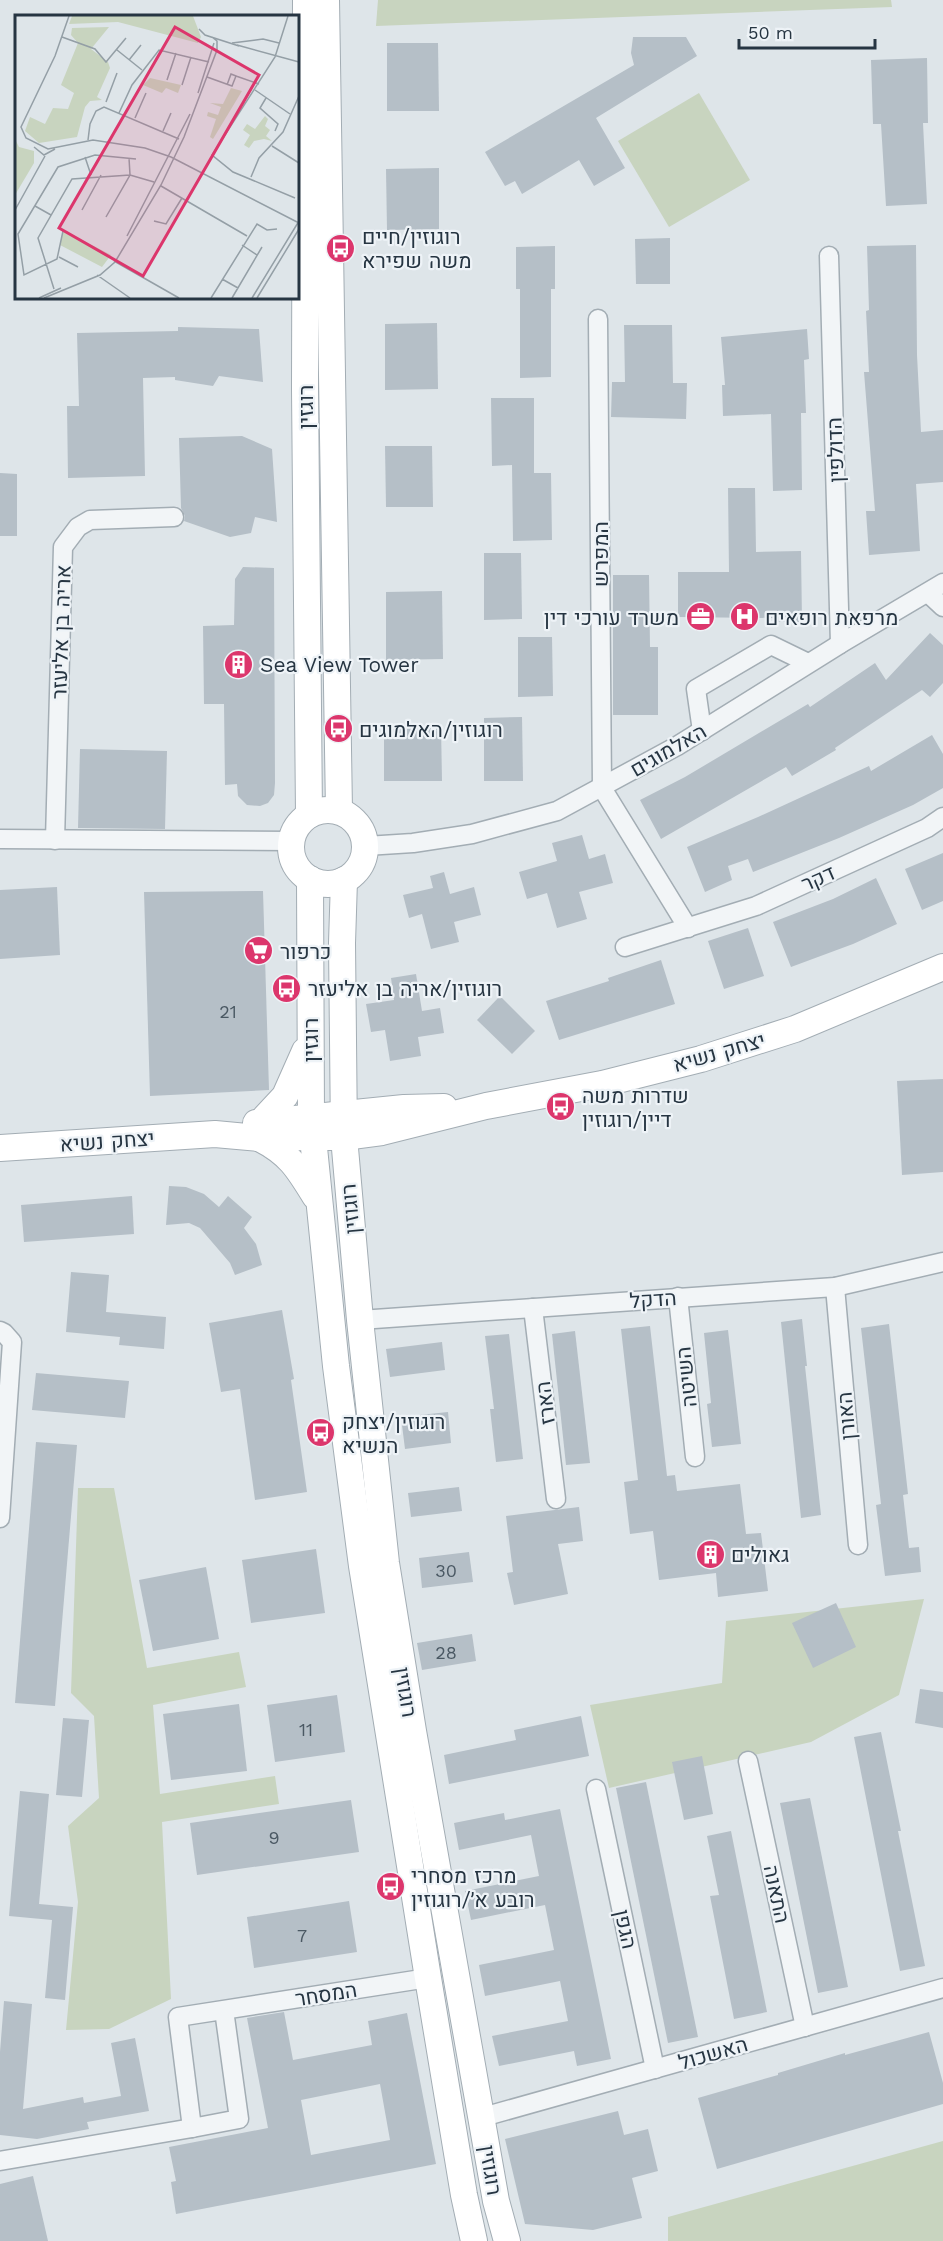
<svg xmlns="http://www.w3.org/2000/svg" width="943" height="2241" viewBox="0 0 943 2241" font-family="'Work Sans',Heebo,sans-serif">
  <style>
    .green { fill: #c8d4bf }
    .building { fill: #b5bfc7; fill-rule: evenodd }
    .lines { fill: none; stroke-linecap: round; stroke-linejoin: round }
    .street-casing { stroke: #a3adb4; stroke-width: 21 }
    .secondary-casing { stroke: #a3adb4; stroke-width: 28 }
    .street { stroke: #f2f5f7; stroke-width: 18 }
    .secondary { stroke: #fff; stroke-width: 26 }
    .labels { text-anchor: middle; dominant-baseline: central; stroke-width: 4.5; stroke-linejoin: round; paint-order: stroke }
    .number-label { font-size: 18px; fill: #4a5863 }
    .poi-label { font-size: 21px; fill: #263542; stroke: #eef3f7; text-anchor: start }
    .street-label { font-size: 21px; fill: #263542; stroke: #eef3f7 }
    .inset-road { fill: none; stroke: #949fa6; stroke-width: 1.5 }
    .view { fill: #dc366c; fill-opacity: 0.15; stroke: #dc366c; stroke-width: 3 }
    .inset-edge { fill: none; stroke: #263542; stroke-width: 3 }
  </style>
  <rect width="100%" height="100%" fill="#dee5e9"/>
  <!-- green -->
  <g class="green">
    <path d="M378 0H891L892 7 376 26Z"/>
    <path d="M699 93 750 180 669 227 618 141Z"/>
    <path d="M78 1488H114L147 1668 239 1652 246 1687 153 1705 160 1794 275 1776 279 1804 162 1822 171 1999 109 2029 66 2030 78 1902 68 1826 99 1798 94 1716 71 1693Z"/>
    <path d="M924 1599 899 1695 811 1742 609 1788 590 1705 722 1683 726 1621Z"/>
    <path d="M943 2141V2241H668V2217Z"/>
  </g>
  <!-- building -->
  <g class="building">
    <path d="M633 37H686L697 56 596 118 625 168 594 186 579 160 522 194 515 181 505 186 485 152 634 65 631 53Z"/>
    <path d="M387 43H438L439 111H387Z"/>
    <path d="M927 58 928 123H923L927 204 886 206 881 124H873L871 60Z"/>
    <path d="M439 168V229L387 230 386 169Z"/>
    <path d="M670 238V284H636L635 239Z"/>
    <path d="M916 245 917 355 921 432 943 430V482L916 484 920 551 869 555 866 511H875L864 372H869L866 311 869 310 867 246Z"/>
    <path d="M555 246V289H551V377L520 378V289H516V247Z"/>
    <path d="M437 323 438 389 385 390V324Z"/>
    <path d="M624 325H672L673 383H687L686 419 611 417 612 382H625Z"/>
    <path d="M178 327 259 329 263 382 219 376 213 386 175 380V377L143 378 145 476 68 478 67 406H79L77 333 178 331Z"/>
    <path d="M807 329 809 359 804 360 806 413H801L802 490 773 491 771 414 723 416 722 385H725L721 337Z"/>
    <path d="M491 398H534V473H551L552 540 513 541 512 465 492 466Z"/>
    <path d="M242 436 272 449 277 522 255 517 251 533 230 537 184 521 185 516 181 508 179 438Z"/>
    <path d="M385 446H432L433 507H386Z"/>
    <path d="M0 473 17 474V536H0Z"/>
    <path d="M728 488H755L756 552 801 551 802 622H776V618L678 617V572H729Z"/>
    <path d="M484 553H521L522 619 484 620Z"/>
    <path d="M243 567 274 568 275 783 274 795 268 803 260 806 247 805 238 796 237 784 225 785 224 704H204L203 626 234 625 235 579Z"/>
    <path d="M613 575H649L650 647H658V715H613Z"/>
    <path d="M442 591 443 659 386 660V592Z"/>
    <path d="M930 633 943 645V683L930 697 922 690 835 748 836 750 792 776 786 767 661 839 640 800 685 777 808 704 810 707 875 663 886 680Z"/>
    <path d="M518 637H552L553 696 518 697Z"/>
    <path d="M522 717 523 781H484V718Z"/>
    <path d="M441 726 442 781H384V727Z"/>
    <path d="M932 735 943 754V788L913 805 839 838 753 872 748 859 728 866 732 880 705 892 687 847 758 817 869 766 871 771Z"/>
    <path d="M80 749 167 751 165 829 78 828Z"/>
    <path d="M582 835 589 859 605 854 613 883 579 892 587 919 557 928 547 893 527 899 519 872 557 861 552 843Z"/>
    <path d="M943 853V901L922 910 905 869Z"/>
    <path d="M444 872 450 894 474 887 481 915 454 922 459 942 431 949 422 914 409 918 403 895 433 888 430 876Z"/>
    <path d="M876 878 897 924 853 944 791 967 773 922 833 899Z"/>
    <path d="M57 887 60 955 0 959V890Z"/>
    <path d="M263 891 269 1090 150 1096 144 892Z"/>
    <path d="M748 928 764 976 724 989 708 941Z"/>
    <path d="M661 960 675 1004 559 1040 546 1001 609 981 608 978Z"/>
    <path d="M416 974 422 1011 440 1008 444 1033 418 1037 421 1056 390 1061 385 1030 371 1032 366 1004 394 1000 391 978Z"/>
    <path d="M500 996 535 1031 512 1054 477 1020Z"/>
    <path d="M943 1079V1172L902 1175 897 1081Z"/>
    <path d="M169 1186 186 1187 204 1194 219 1207 228 1196 252 1217 244 1228 256 1244 262 1265 235 1275 230 1263 200 1228 189 1223 166 1225Z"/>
    <path d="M132 1196 134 1234 24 1242 21 1205Z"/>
    <path d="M71 1272 109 1275 106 1312 166 1317 164 1349 119 1345 120 1337 66 1332Z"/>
    <path d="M282 1310 294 1379 291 1380 307 1492 255 1500 240 1389 221 1392 209 1323Z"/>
    <path d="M802 1319 807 1366H805L821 1515 801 1518 781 1322Z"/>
    <path d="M889 1324 908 1494 903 1495 909 1548 919 1547 921 1572 885 1576 876 1505 881 1504 861 1328Z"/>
    <path d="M650 1326 667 1476 675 1475 677 1491 740 1484 746 1534 761 1533 768 1591 718 1597 716 1573 659 1580 653 1531 630 1534 624 1482 638 1480 621 1329Z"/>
    <path d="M728 1330 741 1444 712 1447 707 1404 711 1403 704 1333Z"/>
    <path d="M575 1331 590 1463 566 1465 552 1334Z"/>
    <path d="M509 1334 523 1459 496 1462 490 1409H494L485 1336Z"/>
    <path d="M442 1342 445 1370 390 1377 386 1349Z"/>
    <path d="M36 1373 129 1381 125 1418 32 1410Z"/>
    <path d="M448 1412 451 1443 405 1449 401 1417Z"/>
    <path d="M36 1442 77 1445 55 1706 15 1703Z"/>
    <path d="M459 1487 462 1511 411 1517 408 1493Z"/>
    <path d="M579 1507 583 1541 558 1544 568 1594 514 1605 507 1573 513 1572 506 1516Z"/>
    <path d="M316 1549 325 1613 251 1623 242 1560Z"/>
    <path d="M469 1552 473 1582 422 1588 419 1558Z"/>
    <path d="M206 1567 219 1639 153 1651 139 1580Z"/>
    <path d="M836 1603 856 1647 813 1668 792 1623Z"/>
    <path d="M472 1634 476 1661 422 1670 417 1643Z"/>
    <path d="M920 1689 943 1692V1728L915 1723Z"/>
    <path d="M337 1695 345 1752 275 1762 267 1705Z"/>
    <path d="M239 1704 247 1771 171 1780 163 1714Z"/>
    <path d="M581 1716 589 1756 449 1784 444 1755 516 1740 514 1730Z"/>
    <path d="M63 1718 89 1720 82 1797 56 1795Z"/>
    <path d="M881 1732 901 1831H898L925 1966 900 1971 854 1737Z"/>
    <path d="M702 1756 713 1814 684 1820 672 1762Z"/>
    <path d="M646 1782 698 2037 668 2043 616 1788Z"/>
    <path d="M20 1791 49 1794 39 1904 73 1907 65 2000 45 1998 52 1920 9 1916Z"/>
    <path d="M810 1798 848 1987 818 1993 780 1803Z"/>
    <path d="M351 1800 359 1852 197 1875 190 1823Z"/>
    <path d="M560 1809 611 2059 577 2066 574 2051 499 2066 492 2036 568 2021 560 1981 485 1996 479 1965 554 1950 545 1905 471 1920 465 1891 539 1876 531 1835 459 1850 454 1823 504 1813 505 1820Z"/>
    <path d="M731 1831 767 2012 734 2019 710 1896 719 1895 707 1836Z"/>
    <path d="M349 1901 357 1952 254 1968 247 1917Z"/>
    <path d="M4 2001 32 2004 23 2109 83 2097 84 2103 121 2096 111 2043 135 2038 149 2111 87 2122 89 2129 37 2139 0 2135V2052Z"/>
    <path d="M284 2012 293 2060 372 2045 368 2021 407 2013 436 2164 176 2214 171 2182 176 2181 169 2147 268 2128 247 2018ZM380 2084 390 2140 311 2155 301 2100Z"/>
    <path d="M929 2032 943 2083V2104L717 2169 698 2098 778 2075V2073L845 2053V2055Z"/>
    <path d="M618 2111 624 2135 648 2129 658 2171 632 2178 642 2218 593 2230 525 2224 505 2139Z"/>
    <path d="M33 2176 48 2241H0V2184Z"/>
  </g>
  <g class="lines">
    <defs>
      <g id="street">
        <path d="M829 256 840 644"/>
        <path d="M598 319 602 788 688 928"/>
        <path d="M928 593 943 607"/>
        <path d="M702 731 696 689 771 645 808 663"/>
        <path d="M0 839 291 841"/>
        <path d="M55 840 63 547 78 527 90 520 174 517"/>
        <path d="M366 846 413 843 472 834 557 811 677 746 840 644 943 583"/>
        <path d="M625 947 756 906 927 828 943 817"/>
        <path d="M835 1287 858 1545"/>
        <path d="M678 1297 695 1457"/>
        <path d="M533 1308 556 1499"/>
        <path d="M360 1320 835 1287 943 1262"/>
        <path d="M0 1331 4 1333 12 1342 0 1518"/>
        <path d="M748 1761 805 2027"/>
        <path d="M596 1789 655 2069"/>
        <path d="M224 2010 239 2119 192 2128 178 2017 428 1978"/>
        <path d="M483 2117 943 1988"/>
        <path d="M0 2161 192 2128"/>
      </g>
      <g id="secondary">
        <path d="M306 0 305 390 309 815"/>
        <path d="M326 0 339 811"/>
        <circle cx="328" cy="847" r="37"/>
        <path d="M310 879 311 1118 336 1366 362 1566 428 1978 464 2195 474 2241"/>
        <path d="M344 880 342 943 344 1137 360 1320 386 1563 413 1731 496 2201 507 2241"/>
        <path d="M256 1123 404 1108 444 1107"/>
        <path d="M260 1123 285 1096 305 1051"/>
        <path d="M259 1138C289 1153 298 1168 315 1196"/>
        <path d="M0 1148 215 1134 258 1138 312 1137H344L382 1132 486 1106 602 1084 701 1059 795 1029 943 967"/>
      </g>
    </defs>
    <!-- street casing -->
    <use href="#street" class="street-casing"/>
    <!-- secondary casing -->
    <use href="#secondary" class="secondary-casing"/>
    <!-- street -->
    <use href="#street" class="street"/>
    <!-- secondary -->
    <use href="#secondary" class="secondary"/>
  </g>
  <!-- icons -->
  <defs>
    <symbol id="bus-disc" viewBox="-11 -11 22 22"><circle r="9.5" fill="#dc366c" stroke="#eef3f7"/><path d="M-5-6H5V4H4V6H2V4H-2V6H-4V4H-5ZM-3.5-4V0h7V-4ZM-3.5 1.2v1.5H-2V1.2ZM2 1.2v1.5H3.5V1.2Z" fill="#fff"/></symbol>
    <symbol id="office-disc" viewBox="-11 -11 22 22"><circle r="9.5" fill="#dc366c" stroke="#eef3f7"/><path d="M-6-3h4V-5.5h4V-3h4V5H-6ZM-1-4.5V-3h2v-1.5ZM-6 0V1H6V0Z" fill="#fff"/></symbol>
    <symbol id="hospital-disc" viewBox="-11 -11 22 22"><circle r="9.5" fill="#dc366c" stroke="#eef3f7"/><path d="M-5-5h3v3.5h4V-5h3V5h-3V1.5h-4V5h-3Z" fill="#fff"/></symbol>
    <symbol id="building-disc" viewBox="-11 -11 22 22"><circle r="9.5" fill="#dc366c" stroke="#eef3f7"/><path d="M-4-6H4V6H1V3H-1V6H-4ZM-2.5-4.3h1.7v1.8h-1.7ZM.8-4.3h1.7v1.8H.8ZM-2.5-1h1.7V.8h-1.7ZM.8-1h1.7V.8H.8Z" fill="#fff"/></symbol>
    <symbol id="supermarket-disc" viewBox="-11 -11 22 22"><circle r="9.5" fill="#dc366c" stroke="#eef3f7"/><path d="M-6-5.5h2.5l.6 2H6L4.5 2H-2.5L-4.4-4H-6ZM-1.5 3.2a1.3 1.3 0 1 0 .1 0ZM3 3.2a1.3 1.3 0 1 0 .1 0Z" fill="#fff"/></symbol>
  </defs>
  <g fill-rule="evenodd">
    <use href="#bus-disc" x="324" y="232" width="33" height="33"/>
    <use href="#office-disc" x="684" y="600" width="33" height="33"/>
    <use href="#hospital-disc" x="728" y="600" width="33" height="33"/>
    <use href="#building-disc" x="222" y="648" width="33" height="33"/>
    <use href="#bus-disc" x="322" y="712" width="33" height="33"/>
    <use href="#supermarket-disc" x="242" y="934" width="33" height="33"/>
    <use href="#bus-disc" x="270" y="972" width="33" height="33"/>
    <use href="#bus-disc" x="544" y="1090" width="33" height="33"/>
    <use href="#bus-disc" x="304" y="1416" width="33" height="33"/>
    <use href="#building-disc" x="694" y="1538" width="33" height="33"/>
    <use href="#bus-disc" x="374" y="1870" width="33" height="33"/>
  </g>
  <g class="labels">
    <!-- number labels -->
    <g class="number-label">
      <text x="228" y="1011">21</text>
      <text x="446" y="1570">30</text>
      <text x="446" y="1652">28</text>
      <text x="306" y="1729">11</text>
      <text x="274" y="1837">9</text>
      <text x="302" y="1935">7</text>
    </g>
    <!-- poi labels -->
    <g class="poi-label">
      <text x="362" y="236">רוגוזין/חיים<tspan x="362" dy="24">משה שפירא</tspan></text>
      <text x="679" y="617" text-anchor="end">משרד עורכי דין</text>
      <text x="765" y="617">מרפאת רופאים</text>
      <text x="260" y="664">Sea View Tower</text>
      <text x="359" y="729">רוגוזין/האלמוגים</text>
      <text x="280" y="951">כרפור</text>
      <text x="308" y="988">רוגוזין/אריה בן אליעזר</text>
      <text x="582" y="1095">שדרות משה<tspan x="582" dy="24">דיין/רוגוזין</tspan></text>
      <text x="342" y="1421">רוגוזין/יצחק<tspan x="342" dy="24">הנשיא</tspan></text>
      <text x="731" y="1554">גאולים</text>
      <text x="411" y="1875">מרכז מסחרי<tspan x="411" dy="24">רובע א׳/רוגוזין</tspan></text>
    </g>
    <!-- street labels -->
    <g class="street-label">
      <text transform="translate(305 407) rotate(-90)">רוגזין</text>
      <text transform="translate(835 450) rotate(-92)">הדולפין</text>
      <text transform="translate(600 554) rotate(-90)">המפרש</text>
      <text transform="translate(61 632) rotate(-88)">אריה בן אליעזר</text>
      <text transform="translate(668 750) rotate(-30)">האלמוגים</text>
      <text transform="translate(818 878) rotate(-24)">דקר</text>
      <text transform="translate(310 1040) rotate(-90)">רוגזין</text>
      <text transform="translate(719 1052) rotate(-16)">יצחק נשיא</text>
      <text transform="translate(107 1141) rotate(-4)">יצחק נשיא</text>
      <text transform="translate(350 1209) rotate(-95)">רוגוזין</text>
      <text transform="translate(653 1299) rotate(-4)">הדקל</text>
      <text transform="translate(686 1377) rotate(-96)">השיטה</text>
      <text transform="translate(545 1403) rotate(-97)">הארז</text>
      <text transform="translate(846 1416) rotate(-95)">האורן</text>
      <text transform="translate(406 1692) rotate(81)">רוגוזין</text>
      <text transform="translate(777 1894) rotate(78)">התאנה</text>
      <text transform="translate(626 1929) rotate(78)">הגפן</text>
      <text transform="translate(326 1994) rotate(-9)">המסחר</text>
      <text transform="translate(713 2053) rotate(-16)">האשכול</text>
      <text transform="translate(491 2170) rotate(81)">רוגוזין</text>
    </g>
  </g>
  <!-- overview -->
  <g transform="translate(15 15)">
    <rect width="284" height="284" fill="#dee5e9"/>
    <path d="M57 1H178L186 22 183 28 103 7 54 9ZM94 12 76 34 93 47 95 53 82 82 87 85 75 86 70 92 62 122 24 128 10 116 15 102 30 109 38 93 53 94 59 78 46 70 63 28 56 20 57 13ZM135 63 166 70 163 78 151 73 147 78 128 70ZM216 73 227 76 198 124 195 122 201 104 192 101 193 97 203 100 206 92 195 88 208 89ZM250 101 253 104 250 111 255 115 251 121 257 126 249 124 239 126 234 133 229 130 235 120 228 115 232 109 240 114ZM1 126 4 132 19 136V148L0 180ZM48 215 96 240 87 252 45 230Z" fill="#c8d4bf"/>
    <path class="inset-road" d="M54 1 40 41 6 112 11 123 33 134 78 125 130 133 156 142 284 208M273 1 260 42 197 140 218 157 280 183M184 14 190 20 224 31M47 22 80 34 91 47 111 23M217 28 248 24 264 28M222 30 284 47M102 35 127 55M114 45 126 30M221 61 244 69M192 62 217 71 221 61 216 59 212 70M152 65 161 38M167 70 176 42M240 75 275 99M183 78 199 28M251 83 245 93 263 109 260 116M91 87 102 58M104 98 117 70 144 35 194 47M120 103 131 78M148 116 156 98M73 125 75 109 81 96 89 92 164 124M257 131 284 148M19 132 29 140 40 134M70 142 76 160M236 162 244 143 268 117 284 81M146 171 232 221M20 191 36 200M0 195 30 141M67 195 86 160M91 202 115 160 114 143M139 206 151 209 167 183M48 216 42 244 9 260 3 219 43 152 80 140 121 144M112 221 175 99M227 230 242 240M44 242 63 252M99 246 164 283M82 260 115 283M207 264 223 273M39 274 23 223 57 164 115 160 139 167M24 283 46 273M29 283 85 260 100 247 146 170 169 122 202 35V26L197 22M196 283 242 209 252 215 262 214M217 283 247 232M237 283 284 206M242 283 284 214"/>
    <path class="view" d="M160 12 244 60 128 261 44 213Z"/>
    <rect width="284" height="284" class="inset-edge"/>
  </g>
  <!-- scale -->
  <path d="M739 39v9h136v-9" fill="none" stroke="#263542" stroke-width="3"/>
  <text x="748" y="39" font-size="18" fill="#263542" stroke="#eef3f7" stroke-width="4.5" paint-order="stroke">50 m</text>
</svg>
